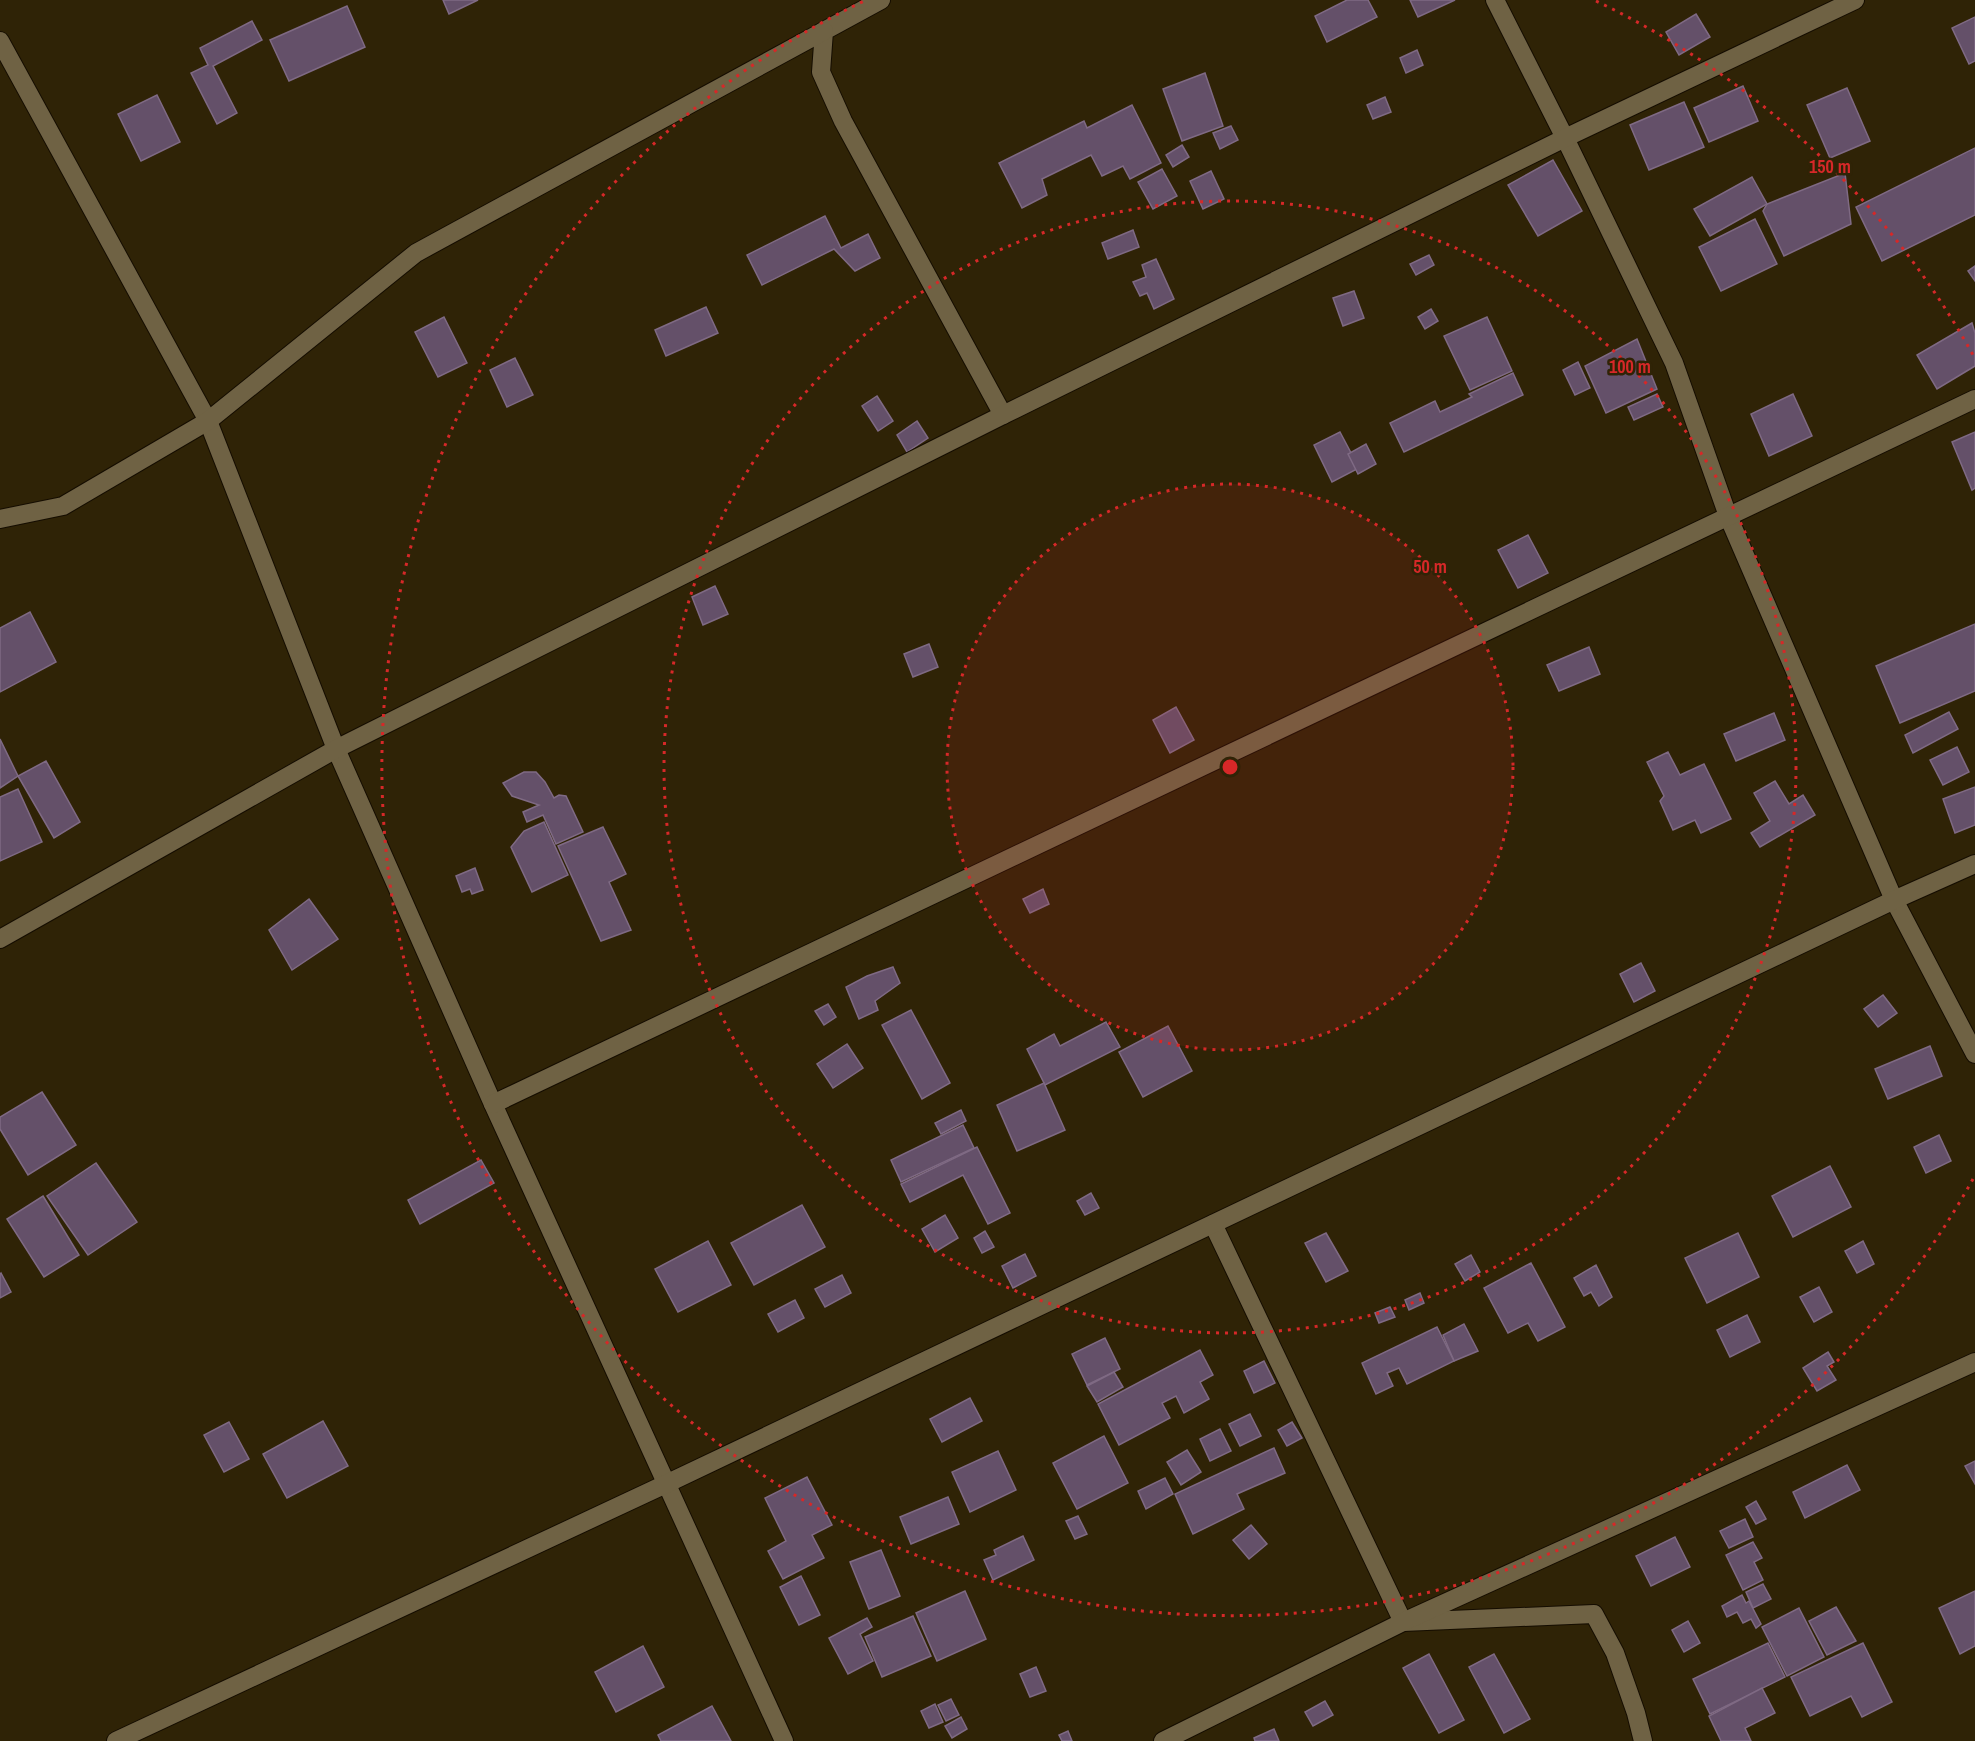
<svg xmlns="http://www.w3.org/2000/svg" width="1975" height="1741" viewBox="0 0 1975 1741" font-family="'Archivo Narrow',sans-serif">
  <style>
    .building { fill: #645069; stroke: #7f6a84; stroke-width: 1.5 }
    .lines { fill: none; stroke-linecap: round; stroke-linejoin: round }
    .street-casing { stroke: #150d00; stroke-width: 20 }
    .street { stroke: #6f6244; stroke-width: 18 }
    .ring { fill: none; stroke: #d62828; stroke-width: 3; stroke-dasharray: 3 6 }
    .centre { fill: #d62828; stroke: #2f2306; stroke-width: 3 }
    .ring-label { font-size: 18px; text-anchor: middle; font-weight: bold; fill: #d62828; stroke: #2f2306; stroke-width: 5; stroke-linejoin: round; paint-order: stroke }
  </style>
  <rect width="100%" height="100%" fill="#2f2306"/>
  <!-- building -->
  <g class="building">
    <path d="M443 0H478L449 14Z"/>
    <path d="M1347 0H1368L1377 17 1327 42 1315 16Z"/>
    <path d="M1410 0H1455L1418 17Z"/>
    <path d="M347 6 365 47 289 81 270 40Z"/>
    <path d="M1696 14 1710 37 1679 55 1666 32Z"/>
    <path d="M1975 17V61L1969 64 1952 28Z"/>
    <path d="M252 21 262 40 213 66 237 113 217 124 191 73 208 65 200 48Z"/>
    <path d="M1417 50 1423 65 1406 73 1400 58Z"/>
    <path d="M1205 73 1223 126 1182 141 1163 89Z"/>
    <path d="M1743 86 1758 121 1709 142 1694 108Z"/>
    <path d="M1847 88 1870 141 1830 158 1807 105Z"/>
    <path d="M157 95 180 142 141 161 118 114Z"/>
    <path d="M1385 97 1391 112 1373 119 1367 105Z"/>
    <path d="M1684 102 1704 147 1649 170 1630 125Z"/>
    <path d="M1132 105 1161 163 1130 179 1123 166 1102 176 1091 155 1042 179 1047 195 1022 208 999 163 1084 121 1087 128Z"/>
    <path d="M1231 126 1238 140 1220 149 1213 133Z"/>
    <path d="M1182 145 1189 157 1173 167 1166 155Z"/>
    <path d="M1975 148V215L1882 261 1856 207Z"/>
    <path d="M1553 160 1582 211 1538 236 1508 185Z"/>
    <path d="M1162 169 1177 196 1153 209 1138 182Z"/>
    <path d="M1211 171 1224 199 1203 209 1190 181Z"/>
    <path d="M1845 173 1851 224 1784 256 1763 211 1767 204Z"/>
    <path d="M1752 177 1767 204 1710 236 1694 209Z"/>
    <path d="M825 216 841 248 868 234 880 258 855 271 834 249 762 285 747 255Z"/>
    <path d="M1755 219 1777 264 1721 291 1699 247Z"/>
    <path d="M1133 230 1139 247 1108 259 1102 243Z"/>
    <path d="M1429 255 1434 265 1416 275 1410 264Z"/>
    <path d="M1156 259 1174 299 1154 309 1147 293 1140 296 1133 282 1146 277 1142 265Z"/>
    <path d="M1975 266V281L1968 271Z"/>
    <path d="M1354 291 1364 318 1343 326 1333 298Z"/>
    <path d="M706 307 718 333 666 356 655 330Z"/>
    <path d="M1431 309 1438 321 1425 329 1418 317Z"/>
    <path d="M444 317 467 363 438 377 415 332Z"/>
    <path d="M1487 317 1512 371 1470 390 1444 336Z"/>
    <path d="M1972 323 1975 333V366L1937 389 1917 355Z"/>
    <path d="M1637 339 1657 389 1606 413 1585 366Z"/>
    <path d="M515 358 533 395 507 407 490 370Z"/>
    <path d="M1578 362 1590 388 1575 395 1563 370Z"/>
    <path d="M1513 373 1523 395 1404 452 1390 423 1435 401 1440 412 1472 397 1469 394Z"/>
    <path d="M1657 394 1663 407 1634 420 1628 407Z"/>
    <path d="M1793 394 1812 436 1769 456 1751 414Z"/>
    <path d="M877 396 893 421 878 431 862 406Z"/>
    <path d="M917 421 928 438 907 452 897 435Z"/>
    <path d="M1340 432 1359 468 1332 482 1314 445Z"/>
    <path d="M1975 432V488L1972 490 1952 442Z"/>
    <path d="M1366 444 1376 464 1358 474 1348 454Z"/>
    <path d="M1528 535 1548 573 1518 588 1498 550Z"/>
    <path d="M715 586 728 614 703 625 692 597Z"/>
    <path d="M30 612 56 662 0 692V628Z"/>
    <path d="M1975 624V691L1900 723 1876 666Z"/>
    <path d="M929 644 938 667 913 677 904 654Z"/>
    <path d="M1589 647 1600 674 1559 691 1547 665Z"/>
    <path d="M1176 707 1194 740 1170 753 1153 720Z"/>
    <path d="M1949 712 1958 729 1913 753 1905 735Z"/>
    <path d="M1774 713 1785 740 1736 761 1724 734Z"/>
    <path d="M0 739 18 776 0 788Z"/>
    <path d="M1957 747 1969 772 1943 785 1930 760Z"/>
    <path d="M1668 752 1680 775 1704 764 1731 819 1701 833 1695 820 1673 830 1660 801 1664 796 1647 762Z"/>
    <path d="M46 761 80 822 54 838 18 776Z"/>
    <path d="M524 772H536L545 782 554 798 559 795 566 796 583 832 556 844 543 815 527 822 523 812 539 805 512 796 503 783Z"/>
    <path d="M1775 781 1789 804 1803 795 1815 815 1760 847 1751 833 1770 821 1754 793Z"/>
    <path d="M1975 787V825L1955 833 1943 799Z"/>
    <path d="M18 789 42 842 0 861V797Z"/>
    <path d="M544 822 568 875 532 892 511 847 524 831Z"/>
    <path d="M603 827 626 874 609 882 631 930 601 941 558 846Z"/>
    <path d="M475 868 483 890 472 894 470 889 462 892 456 876Z"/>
    <path d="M1043 889 1049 904 1030 913 1023 899Z"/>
    <path d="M309 899 338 939 292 970 269 930Z"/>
    <path d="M1641 963 1655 991 1634 1002 1620 974Z"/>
    <path d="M893 967 900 983 875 1001 878 1010 859 1019 846 987 867 976Z"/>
    <path d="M1883 995 1897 1013 1878 1027 1864 1009Z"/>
    <path d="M828 1004 836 1017 824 1025 815 1011Z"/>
    <path d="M911 1010 950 1083 922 1099 882 1025Z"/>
    <path d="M1106 1022 1120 1047 1045 1085 1027 1049 1054 1034 1060 1046Z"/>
    <path d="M1168 1026 1192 1071 1143 1097 1119 1052Z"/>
    <path d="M847 1044 863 1068 833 1088 817 1064Z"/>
    <path d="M1930 1046 1942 1076 1888 1099 1875 1069Z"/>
    <path d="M1044 1083 1065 1130 1017 1151 997 1105Z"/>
    <path d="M42 1092 76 1145 28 1175 0 1129V1117Z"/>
    <path d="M961 1110 966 1121 941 1134 935 1123Z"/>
    <path d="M963 1125 974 1148 901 1182 891 1160Z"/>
    <path d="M1939 1135 1951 1161 1926 1173 1914 1147Z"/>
    <path d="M977 1147 1010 1213 988 1224 963 1175 910 1202 901 1184Z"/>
    <path d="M481 1160 494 1183 420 1224 408 1200Z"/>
    <path d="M96 1163 137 1222 88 1255 47 1196Z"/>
    <path d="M1830 1166 1851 1207 1793 1237 1772 1196Z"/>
    <path d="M1091 1193 1099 1208 1085 1215 1077 1201Z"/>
    <path d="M43 1196 79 1255 44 1277 7 1219Z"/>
    <path d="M802 1205 825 1247 754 1285 731 1243Z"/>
    <path d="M945 1215 958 1238 935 1252 922 1229Z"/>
    <path d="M985 1231 994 1247 982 1253 974 1238Z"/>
    <path d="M1326 1233 1348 1271 1326 1282 1305 1243Z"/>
    <path d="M1738 1233 1759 1277 1707 1303 1685 1258Z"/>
    <path d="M708 1241 731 1285 678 1312 655 1269Z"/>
    <path d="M1863 1241 1874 1264 1857 1273 1845 1251Z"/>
    <path d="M1025 1254 1036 1276 1013 1288 1002 1266Z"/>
    <path d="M1471 1255 1480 1272 1465 1281 1455 1264Z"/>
    <path d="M1531 1263 1565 1327 1538 1341 1528 1323 1508 1333 1484 1288Z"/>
    <path d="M1596 1265 1612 1297 1599 1306 1591 1292 1584 1296 1574 1278Z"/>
    <path d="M1 1273 11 1292 0 1298V1274Z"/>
    <path d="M842 1275 851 1293 825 1307 815 1289Z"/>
    <path d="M1819 1287 1832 1312 1814 1322 1800 1297Z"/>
    <path d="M1420 1293 1424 1303 1409 1310 1405 1300Z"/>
    <path d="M795 1300 804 1318 778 1332 768 1314Z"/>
    <path d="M1390 1307 1395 1317 1379 1323 1375 1313Z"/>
    <path d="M1747 1315 1760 1342 1730 1357 1717 1330Z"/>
    <path d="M1464 1324 1478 1351 1454 1361 1443 1335Z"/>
    <path d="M1437 1327 1454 1361 1407 1384 1399 1368 1387 1373 1393 1386 1376 1394 1362 1363Z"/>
    <path d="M1105 1338 1120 1369 1087 1385 1072 1354Z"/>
    <path d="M1200 1350 1213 1375 1200 1382 1209 1399 1184 1413 1176 1396 1162 1403 1170 1418 1119 1445 1098 1404Z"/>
    <path d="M1828 1352 1834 1362 1827 1366 1836 1380 1817 1391 1803 1368Z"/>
    <path d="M1264 1361 1275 1383 1254 1393 1244 1371Z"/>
    <path d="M1114 1372 1123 1387 1097 1402 1087 1386Z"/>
    <path d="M970 1398 982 1421 942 1442 930 1419Z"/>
    <path d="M1250 1414 1261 1436 1240 1446 1229 1424Z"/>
    <path d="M323 1421 348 1466 287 1498 263 1454Z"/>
    <path d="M229 1422 249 1459 224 1472 204 1435Z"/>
    <path d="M1292 1422 1302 1438 1287 1446 1278 1430Z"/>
    <path d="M1220 1429 1231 1451 1210 1461 1200 1439Z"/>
    <path d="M1104 1436 1128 1483 1077 1509 1053 1463Z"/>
    <path d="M1274 1448 1285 1473 1237 1494 1244 1509 1193 1534 1175 1494Z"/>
    <path d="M1187 1450 1201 1472 1181 1485 1167 1462Z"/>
    <path d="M998 1451 1016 1490 970 1512 952 1472Z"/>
    <path d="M1975 1461V1484L1965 1466Z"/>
    <path d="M1847 1465 1860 1490 1805 1518 1793 1492Z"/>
    <path d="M807 1477 832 1525 812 1535 824 1558 783 1579 768 1551 786 1541 765 1498Z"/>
    <path d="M1165 1478 1173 1494 1146 1509 1138 1491Z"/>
    <path d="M948 1497 959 1524 911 1544 900 1517Z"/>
    <path d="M1756 1501 1766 1519 1756 1524 1746 1507Z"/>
    <path d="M1078 1516 1087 1534 1075 1539 1066 1521Z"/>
    <path d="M1745 1519 1753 1537 1729 1548 1720 1531Z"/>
    <path d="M1251 1525 1267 1544 1249 1559 1233 1540Z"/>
    <path d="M1023 1536 1034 1560 993 1580 984 1560 996 1555 994 1550Z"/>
    <path d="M1675 1537 1690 1567 1651 1586 1636 1556Z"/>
    <path d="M1753 1542 1762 1558 1754 1562 1763 1580 1743 1590 1726 1555Z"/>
    <path d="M881 1550 900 1596 869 1609 850 1562Z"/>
    <path d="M801 1576 820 1615 799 1625 780 1587Z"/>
    <path d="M1763 1584 1771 1599 1753 1608 1746 1592Z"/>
    <path d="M965 1591 986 1639 937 1661 916 1613Z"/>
    <path d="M1975 1591V1646L1960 1654 1939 1608Z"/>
    <path d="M1742 1595 1746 1603 1749 1601 1761 1624 1756 1628 1751 1619 1743 1623 1737 1612 1727 1617 1722 1606Z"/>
    <path d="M1836 1607 1856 1641 1827 1655 1809 1621Z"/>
    <path d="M1799 1608 1824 1657 1787 1676 1762 1627Z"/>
    <path d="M913 1616 931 1656 882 1677 865 1637Z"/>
    <path d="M867 1618 872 1627 860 1634 873 1661 848 1674 829 1638Z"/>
    <path d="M1688 1621 1700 1643 1684 1652 1672 1630Z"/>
    <path d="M1768 1643 1785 1677 1710 1714 1693 1679Z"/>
    <path d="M1863 1643 1892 1702 1862 1717 1851 1696 1810 1716 1791 1677Z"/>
    <path d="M643 1646 664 1687 616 1712 595 1672Z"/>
    <path d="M1429 1654 1464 1720 1439 1733 1403 1668Z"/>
    <path d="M1494 1654 1530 1719 1504 1733 1469 1667Z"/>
    <path d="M1036 1667 1046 1691 1030 1697 1020 1674Z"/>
    <path d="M1762 1688 1775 1713 1745 1728 1751 1741H1721L1709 1716Z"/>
    <path d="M951 1699 959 1715 946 1721 938 1705Z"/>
    <path d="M1325 1701 1333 1715 1313 1726 1305 1712Z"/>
    <path d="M935 1704 943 1722 929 1728 921 1711Z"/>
    <path d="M712 1706 731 1741H661L658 1735Z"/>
    <path d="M961 1717 967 1729 952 1738 945 1726Z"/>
    <path d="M1274 1729 1279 1741H1255L1254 1738Z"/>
    <path d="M1068 1731 1072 1741H1062L1059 1735Z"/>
  </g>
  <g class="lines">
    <defs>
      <g id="street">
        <path d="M881 0 824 31 821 72 843 121 1003 415"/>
        <path d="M1495 0 1565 138 1674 363 1728 516 1894 900 1975 1054"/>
        <path d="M0 41 208 421 336 749 493 1104 784 1741"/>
        <path d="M0 519 63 506 208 421 416 253 824 31"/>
        <path d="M0 939 336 749 1003 415 1565 138 1855 0"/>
        <path d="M493 1104 1975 399"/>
        <path d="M1213 1224 1403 1622 1594 1614 1615 1653 1636 1713 1643 1741"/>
        <path d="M116 1741 668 1483 1894 900 1975 864"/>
        <path d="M1163 1741 1403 1622 1975 1362"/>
      </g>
    </defs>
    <!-- street casing -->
    <use href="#street" class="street-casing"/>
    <!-- street -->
    <use href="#street" class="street"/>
  </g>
  <!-- distance rings -->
  <circle cx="1230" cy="767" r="283" fill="#d62828" fill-opacity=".12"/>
  <g class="ring">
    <circle cx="1230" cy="767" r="283"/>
    <circle cx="1230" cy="767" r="566"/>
    <path d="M1973 1179A849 849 0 1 1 864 1M1596 1A849 849 0 0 1 1973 355"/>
  </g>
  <circle cx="1230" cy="767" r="9" class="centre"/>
  <g class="ring-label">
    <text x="1830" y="173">150 m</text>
    <text x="1630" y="373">100 m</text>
    <text x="1430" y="573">50 m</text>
  </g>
</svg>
